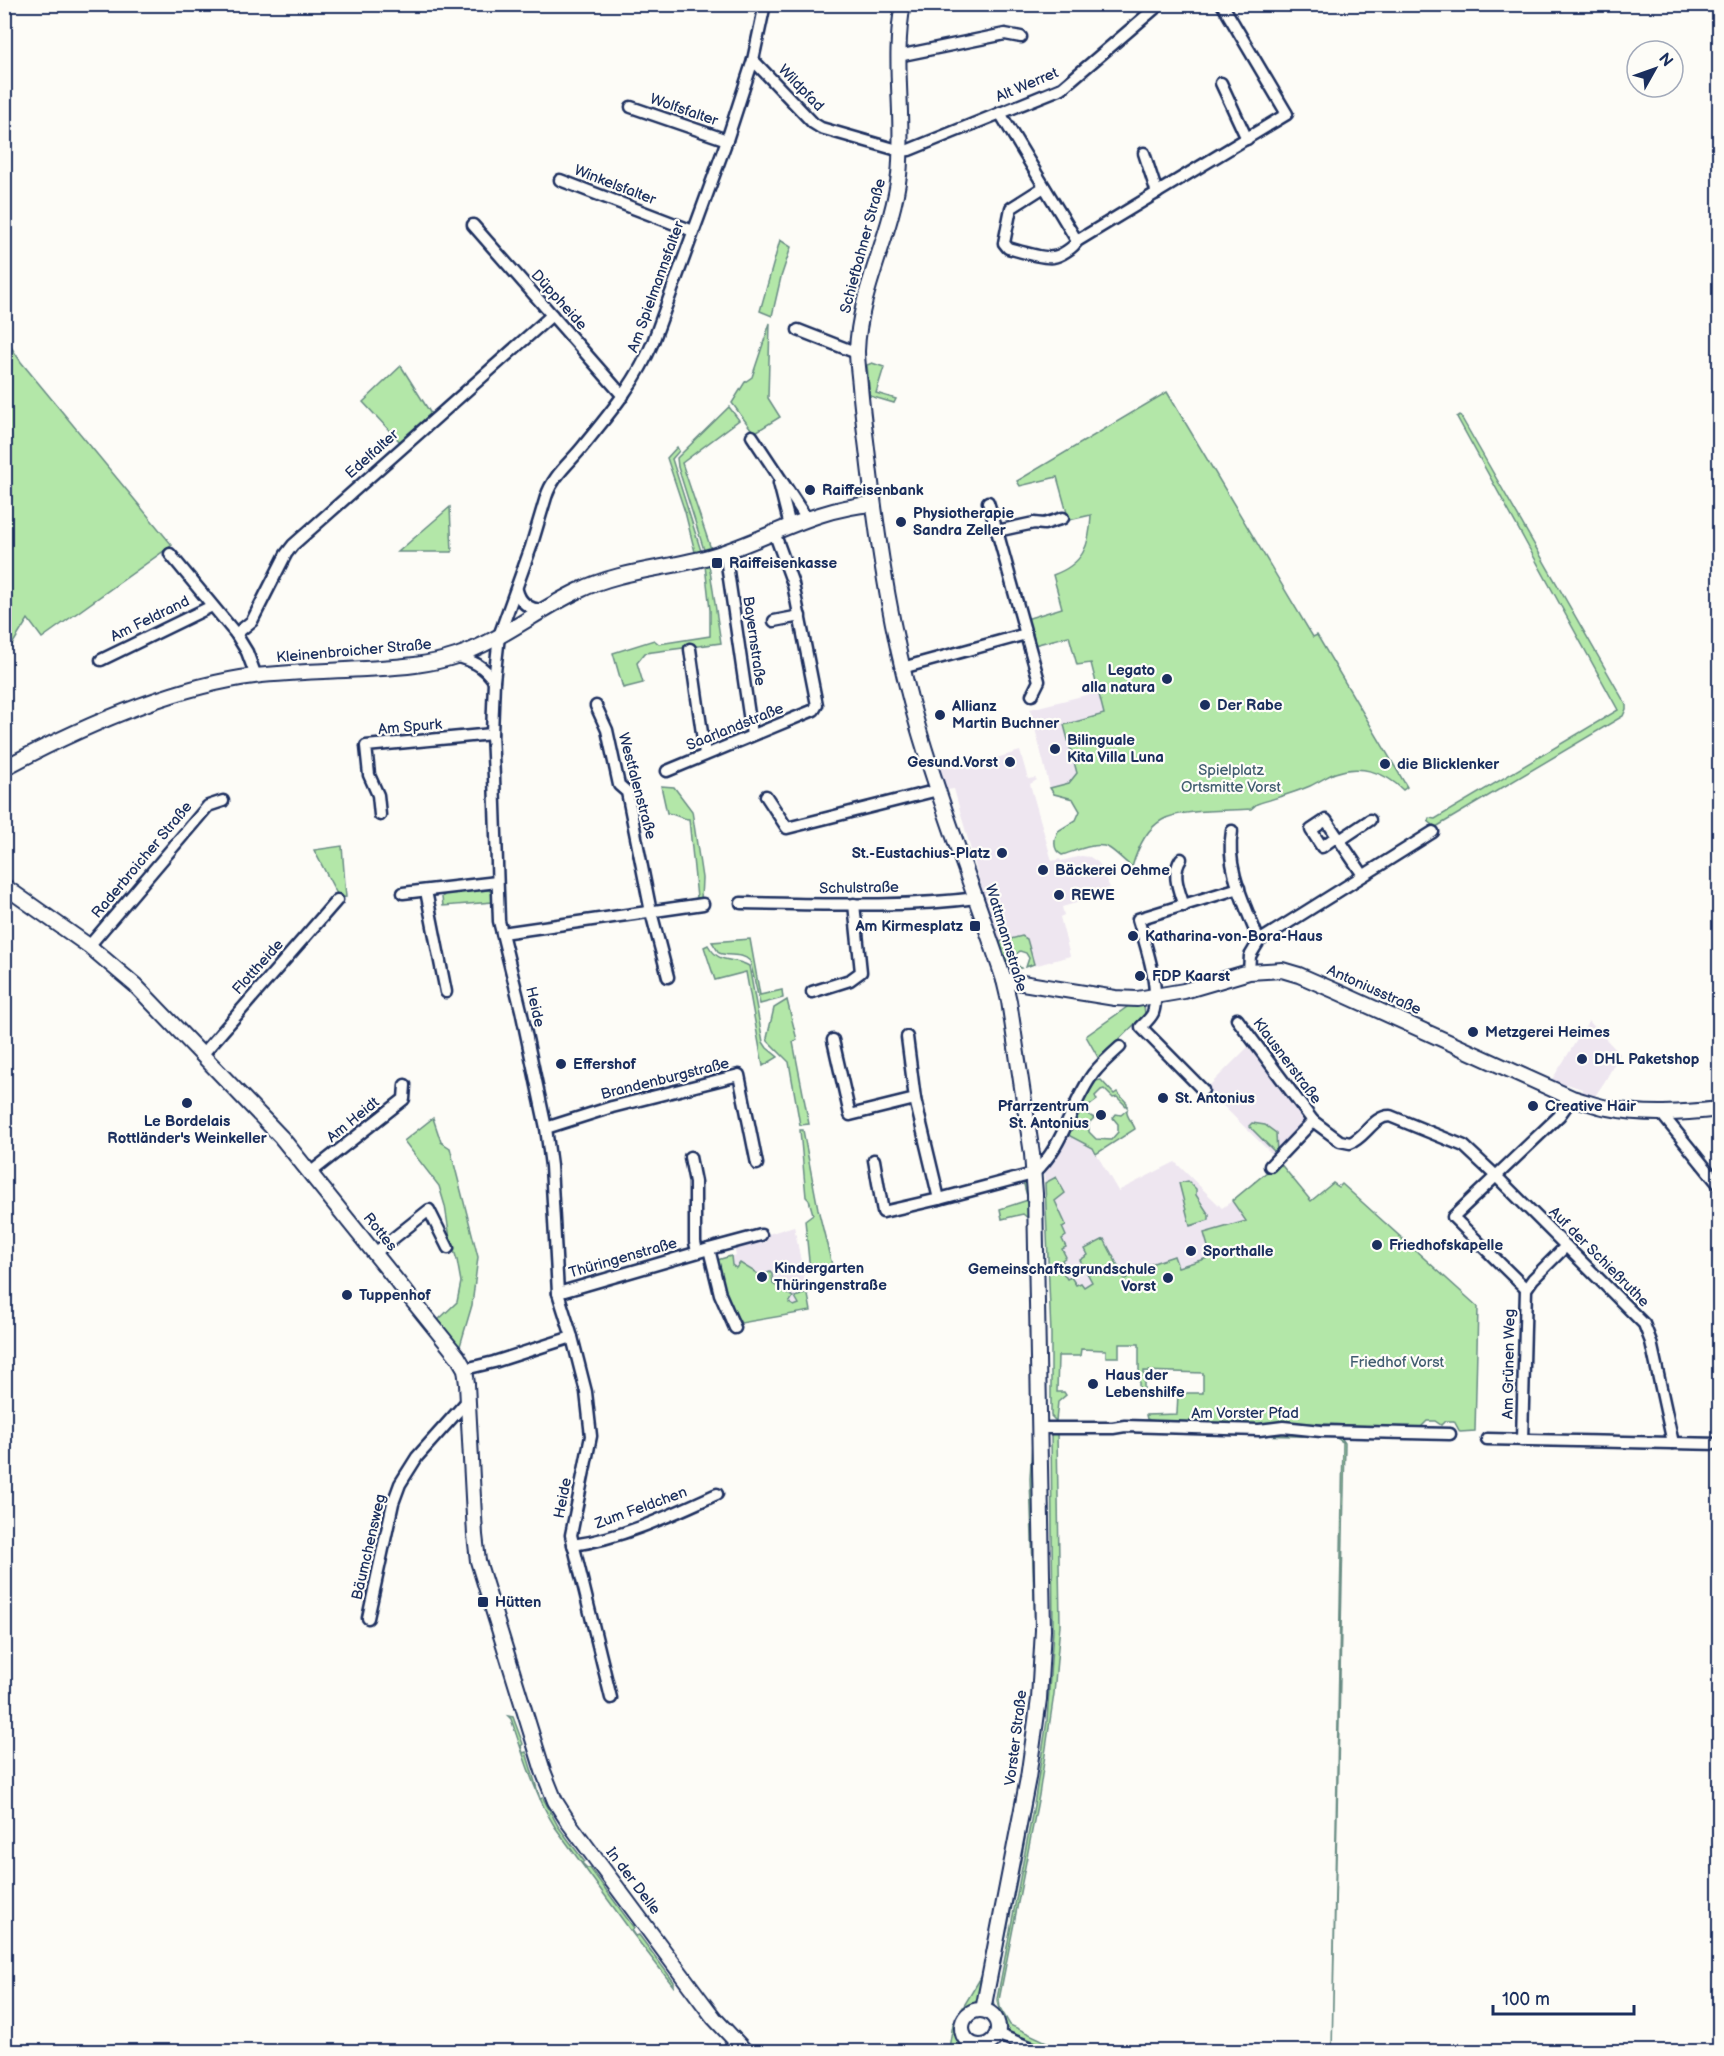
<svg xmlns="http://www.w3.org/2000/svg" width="1724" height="2056" viewBox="0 0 1724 2056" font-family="'Balsamiq Sans',sans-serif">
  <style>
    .built { fill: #eee6f0 }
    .green { fill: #b3e7a8; stroke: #678b83; stroke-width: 1.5 }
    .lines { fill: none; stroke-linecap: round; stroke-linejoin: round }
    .minor-casing { stroke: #1b2f5e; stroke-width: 15 }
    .tertiary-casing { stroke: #1b2f5e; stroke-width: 18 }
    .minor { stroke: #fdfcf7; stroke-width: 10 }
    .tertiary { stroke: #fdfcf7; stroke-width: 14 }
    .poi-dot { fill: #1b2f5e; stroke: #fdfcf7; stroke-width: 2 }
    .labels { text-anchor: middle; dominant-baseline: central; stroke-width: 4.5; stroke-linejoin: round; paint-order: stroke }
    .street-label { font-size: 15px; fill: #1b2f5e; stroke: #fdfcf7 }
    .poi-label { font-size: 15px; font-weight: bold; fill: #1b2f5e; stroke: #fdfcf7; text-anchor: start }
    .park-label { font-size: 15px; fill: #415d70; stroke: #fdfcf7 }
  </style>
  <rect width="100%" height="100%" fill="#fdfcf7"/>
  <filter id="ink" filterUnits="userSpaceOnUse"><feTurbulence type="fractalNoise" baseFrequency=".0167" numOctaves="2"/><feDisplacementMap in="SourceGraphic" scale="12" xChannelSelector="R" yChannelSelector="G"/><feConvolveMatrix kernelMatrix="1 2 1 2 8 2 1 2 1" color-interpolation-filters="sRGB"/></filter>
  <g filter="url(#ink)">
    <!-- built -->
    <g class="built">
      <path d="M1098 692 1104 714 1064 725 1077 773 1069 783 1050 788 1030 709Z"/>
      <path d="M1020 751 1028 779 1035 778 1037 780 1030 784 1052 861 1060 859 1061 861 1081 856 1090 857 1099 863 1110 888 1106 889 1108 894 1062 907 1064 915 1060 917 1070 956 1034 966 1027 939 1021 936 999 942 985 901 954 789 947 790 938 765 947 762 948 766 962 762 964 766H969Z"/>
      <path d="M1589 1021 1620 1054 1605 1081 1595 1096 1582 1092V1089L1567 1084 1565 1086 1551 1081Z"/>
      <path d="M1250 1045 1305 1118 1304 1124 1275 1157 1206 1089Z"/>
      <path d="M1068 1131 1070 1136 1093 1148 1118 1191 1175 1162 1222 1208 1232 1201 1336 1343H1051L1044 1173Z"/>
      <path d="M794 1226 811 1311 741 1323 739 1321 717 1260 736 1255 734 1248 766 1242 765 1235Z"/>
    </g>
    <!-- green -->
    <g class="green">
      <path d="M780 240 791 247 781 277 772 316 760 311Z"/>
      <path d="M770 323 768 398 780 417 754 433 732 403 745 382 752 377Z"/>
      <path d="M5 338 21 362 172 545 42 638 28 619 5 656Z"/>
      <path d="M872 363 884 367 876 393 896 399 894 403 870 396 867 365Z"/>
      <path d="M401 366 431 414 401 443 363 402Z"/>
      <path d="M1167 392 1313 637 1317 635 1407 787 1403 790C1385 772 1360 764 1335 773 1327 776 1319 782 1310 786 1294 793 1275 798 1257 804L1251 809C1230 811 1180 809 1162 820 1146 829 1137 850 1132 867 1124 861 1117 853 1109 848 1096 841 1076 851 1062 855 1052 850 1054 840 1058 831L1076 820 1080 811 1073 799 1054 794 1050 788 1069 783 1077 773 1064 725 1104 714 1091 663 1077 665 1069 636 1034 645 1026 619 1062 608 1053 575C1083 564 1090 546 1091 515L1069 520 1057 477 1020 486 1017 481Z"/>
      <path d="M729 407 739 420 682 463 711 549 704 550 678 467 677 458Z"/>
      <path d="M1460 415 1626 705V709L1623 716 1436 827 1428 821 1429 818 1435 819 1618 710 1457 417Z"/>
      <path d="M677 447 679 451 672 459 701 551 695 552 685 512 667 458Z"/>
      <path d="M450 507 452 552H398Z"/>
      <path d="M709 564 721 643 645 653 637 663 643 683 623 688 613 653 654 640 659 644 710 636V610L705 565Z"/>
      <path d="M661 786 674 787 692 811 702 878 701 900 654 909 697 898 689 819C680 819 676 814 667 813Z"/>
      <path d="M342 846 346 897 339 898 314 850Z"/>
      <path d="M489 890 493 894V902L443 906 442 897 447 893Z"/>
      <path d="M1022 936 1027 939 1034 964 1026 967 1029 958 1026 953 1020 951 1014 956V962L1021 968 1016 969 1005 959 999 942Z"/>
      <path d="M750 939 760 995 782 990 783 998 760 1004 750 961C741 952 730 957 719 953L712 942Z"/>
      <path d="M708 945C720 966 733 956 749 966L763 1042 767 1048 778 1057 763 1066 746 972 715 980 704 947Z"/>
      <path d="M787 1000 797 1040 793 1042 809 1124 800 1125 789 1062 768 1041 767 1038 774 1008Z"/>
      <path d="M1130 1005H1144L1145 1014 1099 1059 1086 1036Z"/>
      <path d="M1101 1080 1114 1094 1117 1092 1127 1103V1107L1117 1097 1113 1098 1104 1089 1101 1090 1095 1096 1097 1100 1085 1109 1084 1112 1094 1118 1089 1123V1132L1096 1139 1111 1140 1118 1132V1124L1113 1118 1116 1114 1121 1115 1127 1110C1125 1116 1133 1122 1135 1129L1096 1154 1093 1148 1070 1136 1068 1131 1090 1086 1095 1081Z"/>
      <path d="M433 1118 441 1142 450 1148 478 1257 472 1305 460 1346 452 1340 437 1321 457 1302 461 1282 457 1260 450 1238 445 1206 439 1186 404 1141Z"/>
      <path d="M1252 1123 1265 1125 1276 1133 1277 1154 1249 1126Z"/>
      <path d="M800 1130H803L818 1209 832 1265 810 1271 805 1220 813 1214 809 1200 806 1197Z"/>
      <path d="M1279 1162 1311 1201 1333 1183 1339 1187 1342 1184 1478 1307 1475 1431 1460 1432 1454 1421H1445L1441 1425 1435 1421H1427L1420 1428 1277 1422V1424C1237 1428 1190 1427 1150 1420L1147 1419 1146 1415 1177 1414 1178 1393H1203V1373L1144 1371V1392L1173 1393V1397L1139 1396V1344H1119V1357H1106V1350L1081 1349 1080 1356H1058L1057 1392H1064L1066 1395 1058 1402 1056 1421 1051 1416V1334L1045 1183 1056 1177 1065 1193 1055 1201 1066 1225 1062 1227 1066 1236 1062 1239 1066 1247 1062 1249 1066 1257 1062 1260 1066 1268 1062 1271 1067 1279 1071 1277 1076 1285 1081 1283 1084 1287 1092 1282 1080 1260 1088 1255 1085 1249 1104 1239 1125 1279 1137 1272 1136 1269 1174 1256 1178 1267 1211 1257 1204 1233 1246 1221 1232 1201Z"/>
      <path d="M1023 1181H1029L1037 1625 1035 1628 1030 1479 1033 1424 1029 1219 1023 1214 1002 1219 1000 1209 1028 1200Z"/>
      <path d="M1188 1181 1196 1189V1195L1209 1215V1220L1190 1226 1179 1183Z"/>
      <path d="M731 1256 732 1265 736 1268 740 1263 761 1276 770 1272 772 1274 773 1284 793 1297 789 1303 794 1306 799 1304 795 1297 804 1294 808 1295 811 1311 741 1323 724 1293 717 1260Z"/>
      <path d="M1056 1430 1275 1431 1340 1436 1345 1443 1332 2051 1343 1442 1335 1437 1132 1432 1057 1433 1060 1625 1054 1694 1039 1795 999 2000 1000 2008 1010 2025 1055 2046H1121L1127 2047 1136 2051 1123 2048 1111 2047H1067L1052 2051 1043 2047 1044 2045 1020 2036 1019 2038 1010 2035C1008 2023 997 2012 997 1999L1034 1805 1047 1721 1053 1631 1051 1432Z"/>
      <path d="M1049 1631C1047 1755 1017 1877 993 1999L994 2007 1007 2033 994 2011 992 2001Z"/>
      <path d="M1035 1635 1036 1637 1034 1701 1028 1748 979 2001C971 2012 954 2017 959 2034 961 2040 967 2045 969 2051H954L949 2048 953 2024 983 1974 1021 1776 1032 1701Z"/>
      <path d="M508 1716 513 1717 523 1744 521 1746 523 1753 526 1752 540 1799 543 1798 558 1826 584 1861 582 1863 587 1868H590L634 1928 632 1930 636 1936 639 1935 674 1982V1987L633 1934 555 1827C534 1793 524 1756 511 1719Z"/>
    </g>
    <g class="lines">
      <defs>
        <g id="minor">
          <path d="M898 56 1005 34 1021 37"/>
          <path d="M753 60 813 123 821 128 901 151 909 150 1062 88 1160 4"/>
          <path d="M1221 83 1247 139"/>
          <path d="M631 107 727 140"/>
          <path d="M1000 113 1077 241"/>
          <path d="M1144 153 1157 193"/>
          <path d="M560 180 693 231"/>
          <path d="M1044 187 1011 208 1004 243 1008 248C1019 251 1043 259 1053 257 1061 256 1074 247 1077 241L1287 114 1222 4"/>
          <path d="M473 225 623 396"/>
          <path d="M798 330 857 353"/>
          <path d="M752 436 807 519"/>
          <path d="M779 483 790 526"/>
          <path d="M988 502 997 531 1039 681 1032 695"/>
          <path d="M997 531 1034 523 1044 524 1063 518"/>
          <path d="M725 551 752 735"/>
          <path d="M170 554 236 634 247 652 256 676"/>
          <path d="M517 590C520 603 529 609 542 610"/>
          <path d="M774 621 800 616"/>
          <path d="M236 634 252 621 286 554 293 545 552 315"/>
          <path d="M690 649 705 754"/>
          <path d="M455 656C473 661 483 665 494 681"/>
          <path d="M101 660 212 606"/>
          <path d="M902 668 1026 634"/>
          <path d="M596 706 607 730 619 785 627 792 651 912 668 977"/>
          <path d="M667 771 814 710 817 705 793 584 774 532"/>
          <path d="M766 796 787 828 938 790"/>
          <path d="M380 815 378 795 369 775 366 746 492 734"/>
          <path d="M1232 831C1225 869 1246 906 1259 941"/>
          <path d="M1337 836 1322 847 1311 830 1326 820 1363 875"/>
          <path d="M1340 840 1370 820"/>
          <path d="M1181 859C1171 874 1179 890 1184 906"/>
          <path d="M426 891 446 992"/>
          <path d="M403 893 497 882"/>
          <path d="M741 903C819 904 899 908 977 898"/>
          <path d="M502 933 703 904"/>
          <path d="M89 946 208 806 223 801"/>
          <path d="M1249 972 1250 956 1259 941 1433 832"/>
          <path d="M812 992 850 980 861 972 854 904"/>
          <path d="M1237 1019 1313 1121"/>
          <path d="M907 1037 915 1099 939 1199"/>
          <path d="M833 1040 850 1115 915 1099"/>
          <path d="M202 1055 337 900"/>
          <path d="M1203 1090 1141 1027C1145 1023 1150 1019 1153 1013 1161 989 1145 943 1138 919L1239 888"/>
          <path d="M1661 1113 1720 1186"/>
          <path d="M546 1128 612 1107 739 1075 757 1164"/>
          <path d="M690 1157 695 1182V1242L697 1252"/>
          <path d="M874 1160 883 1212 939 1199 1033 1174C1064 1147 1070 1105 1093 1074 1101 1064 1111 1055 1120 1047"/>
          <path d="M1270 1166 1313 1121 1340 1141 1350 1143C1365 1138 1373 1116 1390 1116L1464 1146 1496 1176 1644 1324 1651 1342 1673 1443"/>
          <path d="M310 1173 404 1099 405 1085"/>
          <path d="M709 1249 720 1294 735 1328"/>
          <path d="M375 1253 429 1210 448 1248"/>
          <path d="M1526 1289 1453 1217 1559 1116 1572 1098"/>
          <path d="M558 1293 709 1249 761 1235"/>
          <path d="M572 1337 586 1392 591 1436 571 1535 611 1698"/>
          <path d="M465 1369 494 1362 572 1337 558 1293 551 1166 546 1128 521 1010 499 921 494 777 492 734 494 681 499 636 531 547 546 497C553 475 570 463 584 445 610 413 637 381 653 342L727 140 753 60 765 4"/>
          <path d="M1040 1428H1113L1125 1426 1259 1430 1283 1427 1321 1431 1450 1434"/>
          <path d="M1487 1439 1720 1444"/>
          <path d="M1522 1440 1526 1289 1533 1279 1566 1246"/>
          <path d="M573 1545C623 1538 671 1515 717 1494"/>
          <path d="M368 1618 393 1503 400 1484 417 1457 468 1400"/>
          <path d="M997 2034 1041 2052"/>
        </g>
        <g id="tertiary">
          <path d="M903 4C892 61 905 118 899 175 892 235 859 290 857 351 857 362 859 374 860 386 862 412 866 439 869 466 879 554 893 642 918 727 943 813 976 895 1004 980L1009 1001 1032 1154 1035 1194 1043 1630 1039 1699 1028 1778 983 2010"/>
          <path d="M4 768C79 728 170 687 254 676 291 672 328 671 365 669 396 667 426 666 456 656 500 641 536 611 578 591 620 570 667 569 712 556 766 540 815 508 873 504"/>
          <path d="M4 886 89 946 135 985 281 1137 458 1357 465 1369 467 1384 475 1535 478 1561 543 1771 555 1801 569 1823 699 1998 714 2018 746 2052"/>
          <path d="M1004 980 1115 998 1137 999 1184 991 1249 972 1282 970 1299 975 1338 992 1572 1098C1584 1101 1596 1106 1608 1108 1645 1116 1683 1113 1720 1109"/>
          <circle cx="980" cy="2028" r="18"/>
        </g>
      </defs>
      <!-- minor casing -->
      <use href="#minor" class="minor-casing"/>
      <!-- tertiary casing -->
      <use href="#tertiary" class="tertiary-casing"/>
      <!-- minor -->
      <use href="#minor" class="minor"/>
      <!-- tertiary -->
      <use href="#tertiary" class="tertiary"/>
    </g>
  </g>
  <!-- markers -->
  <g class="poi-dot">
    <circle cx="810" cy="490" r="6"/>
    <circle cx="901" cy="522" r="6"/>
    <rect x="711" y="557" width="12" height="12" rx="3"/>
    <circle cx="1167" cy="679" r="6"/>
    <circle cx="1205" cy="705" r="6"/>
    <circle cx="940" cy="715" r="6"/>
    <circle cx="1055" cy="749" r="6"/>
    <circle cx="1010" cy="762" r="6"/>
    <circle cx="1385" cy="764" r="6"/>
    <circle cx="1002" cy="853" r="6"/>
    <circle cx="1043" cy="870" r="6"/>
    <circle cx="1059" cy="895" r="6"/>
    <rect x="969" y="920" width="12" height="12" rx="3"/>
    <circle cx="1133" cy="936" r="6"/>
    <circle cx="1140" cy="976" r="6"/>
    <circle cx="1473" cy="1032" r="6"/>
    <circle cx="1582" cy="1059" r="6"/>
    <circle cx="561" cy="1064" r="6"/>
    <circle cx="1163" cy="1098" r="6"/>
    <circle cx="187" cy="1103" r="6"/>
    <circle cx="1533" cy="1106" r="6"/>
    <circle cx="1101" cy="1115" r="6"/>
    <circle cx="1377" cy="1245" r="6"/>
    <circle cx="1191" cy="1251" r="6"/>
    <circle cx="762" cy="1277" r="6"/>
    <circle cx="1168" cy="1278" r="6"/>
    <circle cx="347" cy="1295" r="6"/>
    <circle cx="1093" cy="1384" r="6"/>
    <rect x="477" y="1596" width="12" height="12" rx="3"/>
  </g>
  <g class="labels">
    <!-- street labels -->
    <g class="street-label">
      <text transform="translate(1027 85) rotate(-23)">Alt Werret</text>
      <text transform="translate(801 88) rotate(46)">Wildpfad</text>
      <text transform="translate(684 110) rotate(19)">Wolfsfalter</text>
      <text transform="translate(615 185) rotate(21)">Winkelsfalter</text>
      <text transform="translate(863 246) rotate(-75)">Schiefbahner Straße</text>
      <text transform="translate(656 287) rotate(-70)">Am Spielmannsfalter</text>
      <text transform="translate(559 300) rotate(48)">Düppheide</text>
      <text transform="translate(372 454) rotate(-42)">Edelfalter</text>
      <text transform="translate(150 619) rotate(-26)">Am Feldrand</text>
      <text transform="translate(754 641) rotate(82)">Bayernstraße</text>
      <text transform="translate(354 651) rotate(-5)">Kleinenbroicher Straße</text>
      <text transform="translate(410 727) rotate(-5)">Am Spurk</text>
      <text transform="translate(735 727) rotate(-22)">Saarlandstraße</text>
      <text transform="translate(637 786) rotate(75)">Westfalenstraße</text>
      <text transform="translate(142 860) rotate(-50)">Raderbroicher Straße</text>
      <text transform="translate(859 888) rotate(-1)">Schulstraße</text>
      <text transform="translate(1006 938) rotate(73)">Wattmannstraße</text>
      <text transform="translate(258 967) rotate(-48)">Flottheide</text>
      <text transform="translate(1374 990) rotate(24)">Antoniusstraße</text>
      <text transform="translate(535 1007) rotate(77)">Heide</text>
      <text transform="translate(1287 1061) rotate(53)">Klausnerstraße</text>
      <text transform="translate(665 1079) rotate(-14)">Brandenburgstraße</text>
      <text transform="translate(353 1120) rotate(-39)">Am Heidt</text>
      <text transform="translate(380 1232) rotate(51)">Rottes</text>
      <text transform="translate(1599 1257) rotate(45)">Auf der Schießruthe</text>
      <text transform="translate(623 1258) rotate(-16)">Thüringenstraße</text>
      <text transform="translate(1509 1364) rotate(-89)">Am Grünen Weg</text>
      <text x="1245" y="1413">Am Vorster Pfad</text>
      <text transform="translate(563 1498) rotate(-79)">Heide</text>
      <text transform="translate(641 1508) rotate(-20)">Zum Feldchen</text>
      <text transform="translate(369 1547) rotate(-77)">Bäumchensweg</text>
      <text transform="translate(1016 1738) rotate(-83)">Vorster Straße</text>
      <text transform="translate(633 1881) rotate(53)">In der Delle</text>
    </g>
    <!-- poi labels -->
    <g class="poi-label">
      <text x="822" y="490">Raiffeisenbank</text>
      <text x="913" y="513">Physiotherapie<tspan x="913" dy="17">Sandra Zeller</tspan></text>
      <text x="729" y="563">Raiffeisenkasse</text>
      <text x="1155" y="670" text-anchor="end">Legato<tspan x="1155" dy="17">alla natura</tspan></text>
      <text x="1217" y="705">Der Rabe</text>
      <text x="952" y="706">Allianz<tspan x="952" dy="17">Martin Buchner</tspan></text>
      <text x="1067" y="740">Bilinguale<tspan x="1067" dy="17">Kita Villa Luna</tspan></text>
      <text x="998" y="762" text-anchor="end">Gesund.Vorst</text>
      <text x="1397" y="764">die Blicklenker</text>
      <text x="990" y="853" text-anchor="end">St.-Eustachius-Platz</text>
      <text x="1055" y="870">Bäckerei Oehme</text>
      <text x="1071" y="895">REWE</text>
      <text x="963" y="926" text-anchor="end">Am Kirmesplatz</text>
      <text x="1145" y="936">Katharina-von-Bora-Haus</text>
      <text x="1152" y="976">FDP Kaarst</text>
      <text x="1485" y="1032">Metzgerei Heimes</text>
      <text x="1594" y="1059">DHL Paketshop</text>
      <text x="573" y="1064">Effershof</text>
      <text x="1175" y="1098">St. Antonius</text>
      <text x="1089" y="1106" text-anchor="end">Pfarrzentrum<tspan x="1089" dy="17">St. Antonius</tspan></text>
      <text x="1545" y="1106">Creative Hair</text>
      <text x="187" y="1121" text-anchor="middle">Le Bordelais<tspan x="187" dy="17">Rottländer's Weinkeller</tspan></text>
      <text x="1389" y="1245">Friedhofskapelle</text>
      <text x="1203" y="1251">Sporthalle</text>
      <text x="774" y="1268">Kindergarten<tspan x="774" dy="17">Thüringenstraße</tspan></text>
      <text x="1156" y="1269" text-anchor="end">Gemeinschaftsgrundschule<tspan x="1156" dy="17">Vorst</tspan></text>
      <text x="359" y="1295">Tuppenhof</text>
      <text x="1105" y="1375">Haus der<tspan x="1105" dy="17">Lebenshilfe</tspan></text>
      <text x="495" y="1602">Hütten</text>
    </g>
    <!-- park labels -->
    <g class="park-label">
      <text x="1231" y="770">Spielplatz<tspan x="1231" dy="17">Ortsmitte Vorst</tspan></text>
      <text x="1397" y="1362">Friedhof Vorst</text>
    </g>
  </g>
  <!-- margin -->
  <rect width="1724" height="2056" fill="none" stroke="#fdfcf7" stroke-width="24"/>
  <rect x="12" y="12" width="1700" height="2032" fill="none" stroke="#1b2f5e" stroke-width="2" filter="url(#ink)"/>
  <!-- north arrow -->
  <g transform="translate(1655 69) rotate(50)"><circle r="28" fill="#fdfcf7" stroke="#a3aaba" stroke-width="1.5"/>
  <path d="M0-4.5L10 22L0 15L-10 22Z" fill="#1b2f5e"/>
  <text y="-9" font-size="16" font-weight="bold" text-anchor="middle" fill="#1b2f5e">N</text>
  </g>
  <!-- scale -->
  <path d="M1493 2005v9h141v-9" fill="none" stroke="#1b2f5e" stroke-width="3"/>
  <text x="1502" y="2005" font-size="18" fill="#1b2f5e" stroke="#fdfcf7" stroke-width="4.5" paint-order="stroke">100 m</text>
</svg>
